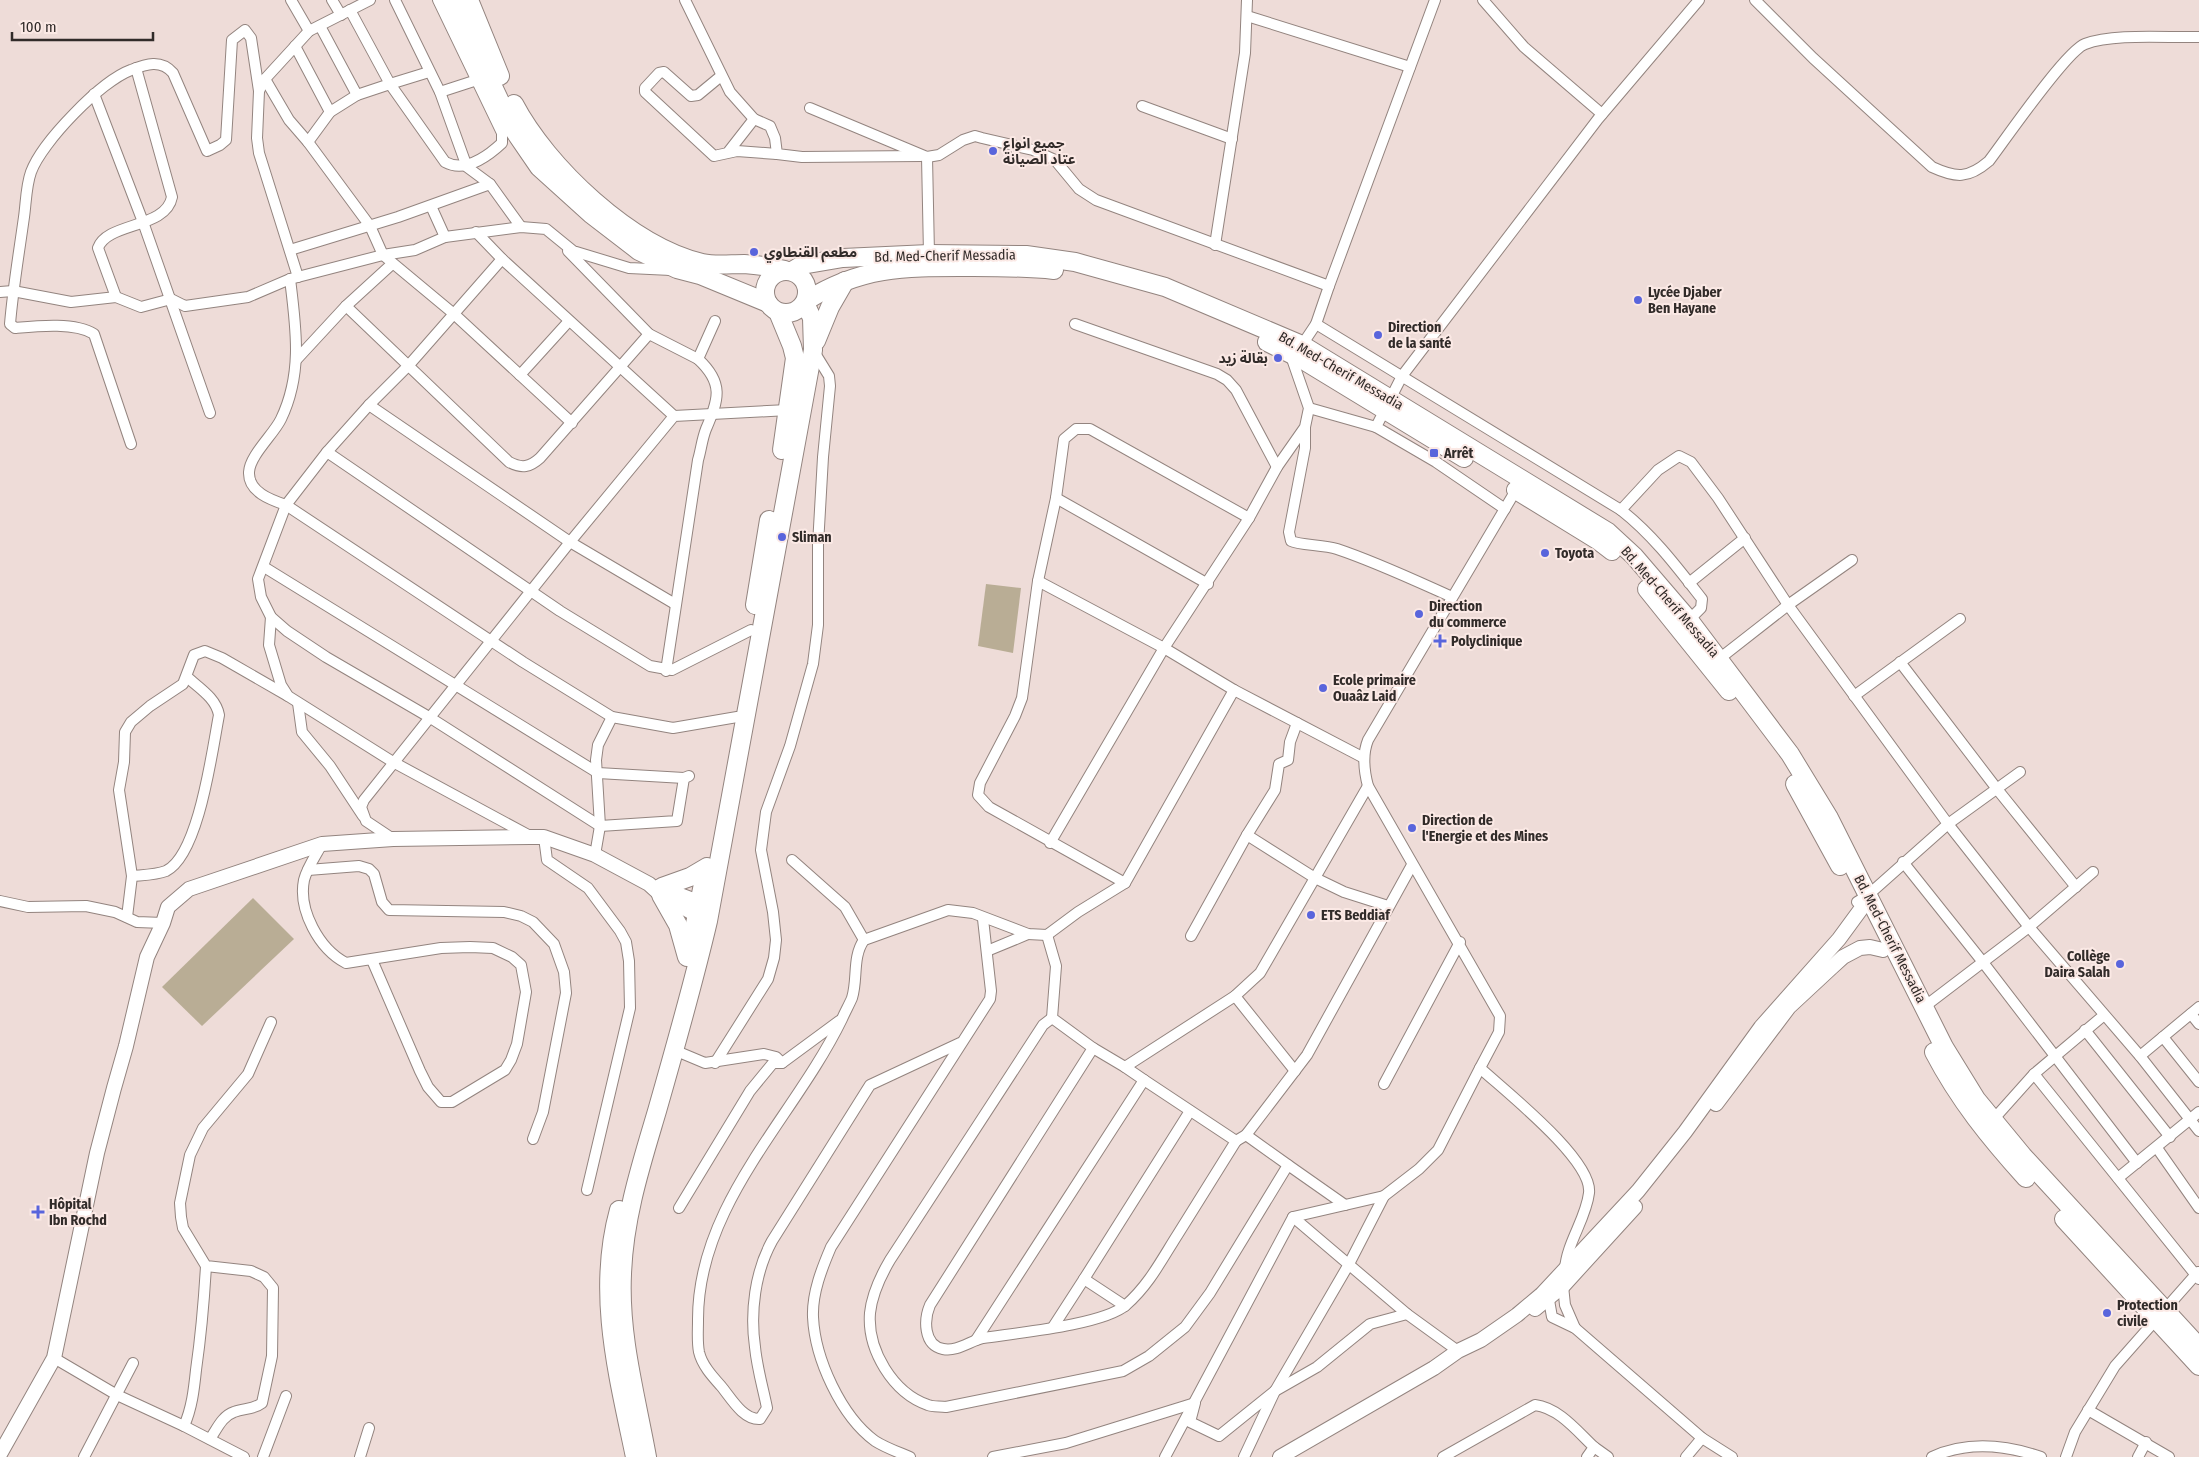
<svg xmlns="http://www.w3.org/2000/svg" width="2199" height="1457" viewBox="0 0 2199 1457" font-family="'Fira Sans Condensed','Noto Sans Arabic',sans-serif">
  <style>
    .grass { fill: #b9ad95 }
    .lines { fill: none; stroke-linecap: round; stroke-linejoin: round }
    .street-casing { stroke: #93847f; stroke-width: 12 }
    .secondary-casing { stroke: #93847f; stroke-width: 16 }
    .highway-casing { stroke: #93847f; stroke-width: 20 }
    .street { stroke: #fff; stroke-width: 10 }
    .secondary { stroke: #fff; stroke-width: 14 }
    .highway { stroke: #fff; stroke-width: 18 }
    .poi-dot { fill: #5965dc; stroke: #fbe9e5; stroke-width: 2 }
    .labels { text-anchor: middle; dominant-baseline: central; stroke-width: 4; stroke-linejoin: round; paint-order: stroke }
    .poi-label { font-size: 14px; font-weight: bold; fill: #312b29; stroke: #fbe9e5; text-anchor: start }
    .street-label { font-size: 14px; fill: #312b29; stroke: #fbe9e5 }
  </style>
  <rect width="100%" height="100%" fill="#eedcd8"/>
  <!-- grass -->
  <g class="grass">
    <path d="M986 584 1021 588 1013 653 978 646Z"/>
    <path d="M253 898 294 939 202 1026 162 987Z"/>
  </g>
  <g class="lines">
    <defs>
      <g id="street">
        <path d="M291 0 309 31"/>
        <path d="M332 0 341 15"/>
        <path d="M395 0 440 92 467 167 490 184 521 227"/>
        <path d="M438 0 502 133V143C487 157 465 173 445 162L390 84 357 95 330 112 308 142 370 226 383 255 454 314 572 423"/>
        <path d="M685 0 730 92 754 119 770 126 775 138 777 154 802 157 921 156"/>
        <path d="M1483 0 1524 47 1602 114"/>
        <path d="M1755 0 1813 58 1932 167C1956 178 1968 179 1989 161 2005 140 2066 51 2085 44 2114 33 2167 38 2199 37"/>
        <path d="M350 10 390 84 429 72"/>
        <path d="M1247 16 1410 67"/>
        <path d="M320 26 357 95"/>
        <path d="M295 46 330 112"/>
        <path d="M721 76 698 95 691 96 664 72 659 73 645 88V92L714 156 737 151 777 154"/>
        <path d="M265 79 289 120 308 142"/>
        <path d="M440 92 477 80"/>
        <path d="M94 94 143 222 210 413"/>
        <path d="M1142 106 1232 139"/>
        <path d="M810 108 927 157 939 155 963 140 975 136 982 138 1033 150 1055 160 1079 189 1096 200 1329 286 1316 324 1302 345"/>
        <path d="M729 151 754 119"/>
        <path d="M927 157 929 254"/>
        <path d="M431 206 445 237"/>
        <path d="M476 232 502 259 674 416"/>
        <path d="M1215 245 1245 53 1247 0"/>
        <path d="M290 250 398 217 490 184"/>
        <path d="M568 251 649 334 698 359"/>
        <path d="M502 259 409 365 369 405 327 452 286 505 258 579 261 597 271 617 287 631 326 657 429 717 600 826 677 821 684 778"/>
        <path d="M298 277 259 153 257 138 259 91 265 79 309 31 370 0"/>
        <path d="M290 279C296 328 303 373 281 419 274 434 250 455 249 472 248 492 271 500 286 505L523 662 612 717 673 728 737 717"/>
        <path d="M1329 286 1435 0"/>
        <path d="M0 292 13 291 71 302 116 297 141 307 171 299 185 306 248 297 290 279 383 255 415 250 445 237 521 227 546 229 573 251 629 268 671 270"/>
        <path d="M116 297 98 248C107 222 166 229 172 197L136 68"/>
        <path d="M346 306 509 462C522 469 530 467 540 458L649 334"/>
        <path d="M1075 324 1217 374 1227 380 1236 390 1277 467"/>
        <path d="M1316 324 1621 510C1653 535 1677 567 1702 599L1701 608 1689 620"/>
        <path d="M297 359 346 306 392 264"/>
        <path d="M520 375 569 321"/>
        <path d="M369 405 570 542 675 604"/>
        <path d="M1309 408 1376 427"/>
        <path d="M1305 428V448L1289 532 1291 541C1299 545 1324 545 1337 549 1376 562 1414 580 1452 597"/>
        <path d="M131 444 94 334C75 322 37 326 15 328L10 324C13 288 19 253 24 217 26 203 26 186 31 172 42 142 101 81 131 70 146 64 161 59 173 73L207 151 220 145 226 140 232 40 245 30 251 38 259 91"/>
        <path d="M327 452 560 611 650 666 672 670 751 630"/>
        <path d="M1516 490 1368 740C1362 755 1364 771 1368 786L1500 1016 1499 1032 1480 1068C1505 1091 1593 1160 1589 1193 1586 1219 1567 1242 1565 1269"/>
        <path d="M1056 498 1208 584"/>
        <path d="M1505 509 1436 462 1376 427 1402 376 1598 119 1699 0"/>
        <path d="M1621 510 1658 470 1679 456 1691 462 1718 498 1788 605 1948 824 2029 927 2140 1056 2199 1131"/>
        <path d="M264 567 598 773 684 778 689 776"/>
        <path d="M1689 583 1745 538"/>
        <path d="M271 617 269 645 281 685 288 696 393 762 530 836"/>
        <path d="M1719 659 1788 605 1852 560"/>
        <path d="M1900 662 1997 789 2076 887"/>
        <path d="M666 671 698 460C701 450 702 439 706 429 719 399 724 383 698 359L715 321"/>
        <path d="M1234 690 1364 758"/>
        <path d="M1854 696 1960 619"/>
        <path d="M298 703 302 732 330 766 363 816"/>
        <path d="M1247 835 1315 878 1344 892 1388 906"/>
        <path d="M544 837 547 860 588 888 620 931 626 942 629 961 630 1008 587 1190"/>
        <path d="M393 839 366 821 361 807 364 800 570 542 674 416 788 410"/>
        <path d="M1050 843 1164 648 1249 518 1277 467 1305 427 1309 408 1290 353"/>
        <path d="M322 844C316 855 307 868 304 880 298 910 319 949 346 963L441 948 470 947 493 948 512 957 521 965 526 992 517 1044 511 1060 505 1070 452 1102H441L428 1087 420 1071 372 960"/>
        <path d="M595 855 600 826 596 760 598 745 612 717"/>
        <path d="M792 860 845 907 864 940"/>
        <path d="M1903 862 1982 961 2137 1163"/>
        <path d="M308 870 359 866 369 869 374 874 382 902 389 910 504 912 521 916 533 922 554 944 564 972 566 993 543 1112 533 1139"/>
        <path d="M132 876C142 875 156 875 166 871 199 855 212 751 219 715 216 698 199 688 187 677"/>
        <path d="M1125 883 989 807 978 795 980 783 1015 716 1022 698 1038 581 1056 498 1064 439 1076 429H1090L1249 518"/>
        <path d="M0 901 28 907 86 906 115 912 137 922 163 923"/>
        <path d="M1857 902 1867 896 1948 824 2020 772"/>
        <path d="M127 917 132 876 119 790 124 762 125 732 131 722 150 706 183 684 194 655 205 651 222 658 288 696"/>
        <path d="M1047 935 1056 966 1052 1018 1093 1048 1125 1067 1235 996 1260 973 1368 786"/>
        <path d="M1191 936 1247 835 1275 790 1279 764 1288 760 1290 742 1297 723"/>
        <path d="M987 951 1028 934"/>
        <path d="M1235 996 1295 1071"/>
        <path d="M1924 1007 2029 927 2093 872"/>
        <path d="M2191 1014 2199 1024"/>
        <path d="M1052 1018 1043 1025 890 1260C880 1277 872 1294 870 1313 867 1350 893 1393 928 1405 933 1407 940 1406 946 1407L1123 1371 1149 1356 1185 1327 1210 1293 1288 1165 1345 1205"/>
        <path d="M2085 1030 2170 1137"/>
        <path d="M2163 1037 2199 1082"/>
        <path d="M960 1043 870 1085 772 1241C755 1272 750 1312 755 1347 757 1368 763 1388 767 1408L760 1419C743 1420 731 1398 721 1386 712 1376 702 1365 699 1352 697 1342 698 1331 698 1321 697 1204 794 1118 842 1019 845 1012 849 1005 852 998 858 979 852 957 864 940L948 910 973 913 1028 934 1047 935 1078 912 1125 883 1234 690 1164 648 1038 581"/>
        <path d="M1093 1048 930 1305C924 1319 923 1345 943 1349 957 1352 970 1341 983 1338 1016 1333 1103 1325 1126 1305 1149 1285 1162 1259 1178 1234 1197 1203 1217 1172 1236 1141L1144 1080"/>
        <path d="M674 1050 705 1063 764 1054 776 1057 782 1063"/>
        <path d="M2140 1056 2199 1007"/>
        <path d="M715 1063 768 979 774 958 776 940 773 912 761 850 766 812 790 746 813 664 818 625V545L823 457 830 386 829 376 813 350"/>
        <path d="M2034 1074 2199 1279"/>
        <path d="M1384 1084 1460 942"/>
        <path d="M1992 1121 2034 1074 2103 1016"/>
        <path d="M1246 1135 1288 1165"/>
        <path d="M1236 1141 1246 1135 1307 1055 1412 865"/>
        <path d="M2157 1148 2199 1208"/>
        <path d="M2118 1178 2199 1112"/>
        <path d="M679 1208 750 1091 773 1063H782L839 1021"/>
        <path d="M1293 1217 1407 1314 1458 1351"/>
        <path d="M1560 1282 1563 1286 1565 1305 1575 1328"/>
        <path d="M1544 1296 1549 1300 1552 1317 1575 1328 1702 1438 1686 1457"/>
        <path d="M1125 1306 1084 1279 1190 1111"/>
        <path d="M1053 1327 1084 1279"/>
        <path d="M976 1340 1144 1080 1125 1067"/>
        <path d="M54 1358 117 1395 184 1426 244 1457"/>
        <path d="M2088 1410 2169 1457"/>
        <path d="M184 1426C192 1408 194 1389 196 1370 201 1335 204 1301 206 1266"/>
        <path d="M1702 1438 1732 1457"/>
        <path d="M210 1439C217 1429 222 1416 234 1412 244 1408 253 1410 262 1403L272 1356 273 1288 264 1277 251 1271 206 1266 183 1228 181 1217 180 1203 190 1155 203 1128 248 1074 271 1022"/>
        <path d="M1594 1447 1608 1457"/>
        <path d="M84 1457 133 1363"/>
        <path d="M263 1457 286 1396"/>
        <path d="M360 1457 369 1428"/>
        <path d="M910 1457C898 1452 886 1448 875 1441 841 1416 815 1359 813 1317 812 1293 822 1268 831 1247L990 999 991 991 983 919"/>
        <path d="M993 1457 1066 1443 1195 1403 1190 1422 1219 1436 1275 1391 1317 1367 1370 1324 1407 1314"/>
        <path d="M1165 1457 1293 1217 1384 1196"/>
        <path d="M1244 1457 1275 1391 1349 1264 1384 1196 1419 1169 1438 1150 1480 1068"/>
        <path d="M1443 1457 1535 1405C1559 1408 1577 1431 1594 1447L1587 1457"/>
        <path d="M1932 1457C1967 1441 2006 1445 2041 1457"/>
        <path d="M2066 1457 2075 1432 2115 1366 2198 1272"/>
        <path d="M2138 1457 2146 1442"/>
      </g>
      <g id="secondary">
        <path d="M659 887 709 906"/>
        <path d="M1716 1104 1789 1007 1831 968 1843 957 1860 948 1870 947 1883 950"/>
        <path d="M1535 1309 1563 1286 1635 1207"/>
        <path d="M0 1454 54 1358 97 1153 114 1088 126 1046 147 957 163 923 168 907 189 889 322 844 393 839 530 837H544L595 855 649 884 661 895 705 920"/>
        <path d="M1280 1457 1434 1368 1458 1351 1481 1340 1517 1315 1542 1294 1638 1191 1685 1132 1761 1027 1839 939 1861 909"/>
      </g>
      <g id="highway">
        <path d="M452 0 513 129 539 167 591 214 639 251 677 269 700 275 768 303"/>
        <path d="M469 0 500 76"/>
        <path d="M514 104C547 167 631 246 702 263 715 266 730 264 744 264 758 265 771 267 785 270"/>
        <circle cx="786" cy="292" r="21"/>
        <path d="M792 271 802 265 843 258 929 254 1026 255 1075 262 1165 287 1302 345 1608 532 1634 556 1689 620 1790 754 1829 818 1944 1047 1976 1099 2023 1156 2199 1347"/>
        <path d="M806 301C863 265 909 267 973 267 1000 267 1027 267 1054 270"/>
        <path d="M778 312 792 346 795 358 782 450"/>
        <path d="M816 341 830 307 845 281"/>
        <path d="M1267 342 1303 360 1464 458"/>
        <path d="M1516 490 1599 541 1612 551"/>
        <path d="M1647 589 1729 691"/>
        <path d="M755 605 769 520"/>
        <path d="M1795 784 1840 866"/>
        <path d="M662 887 690 877 707 867"/>
        <path d="M661 895 678 925 687 957"/>
        <path d="M690 949 704 879"/>
        <path d="M1934 1052C1959 1100 1990 1138 2026 1178"/>
        <path d="M619 1210C596 1293 618 1375 635 1457"/>
        <path d="M2064 1219 2199 1366"/>
        <path d="M647 1457C636 1396 619 1336 622 1274 624 1217 641 1165 657 1111 675 1048 693 985 708 921L813 350 812 318 805 303"/>
      </g>
    </defs>
    <!-- street casing -->
    <use href="#street" class="street-casing"/>
    <!-- secondary casing -->
    <use href="#secondary" class="secondary-casing"/>
    <!-- highway casing -->
    <use href="#highway" class="highway-casing"/>
    <!-- street -->
    <use href="#street" class="street"/>
    <!-- secondary -->
    <use href="#secondary" class="secondary"/>
    <!-- highway -->
    <use href="#highway" class="highway"/>
  </g>
  <!-- markers -->
  <g class="poi-dot">
    <circle cx="993" cy="151" r="5"/>
    <circle cx="754" cy="252" r="5"/>
    <circle cx="1638" cy="300" r="5"/>
    <circle cx="1378" cy="335" r="5"/>
    <circle cx="1278" cy="358" r="5"/>
    <rect x="1429" y="448" width="10" height="10" rx="2.5"/>
    <circle cx="782" cy="537" r="5"/>
    <circle cx="1545" cy="553" r="5"/>
    <circle cx="1419" cy="614" r="5"/>
    <path d="M1437.5 633.5h5v5h5v5h-5v5h-5v-5h-5v-5h5z"/>
    <circle cx="1323" cy="688" r="5"/>
    <circle cx="1412" cy="828" r="5"/>
    <circle cx="1311" cy="915" r="5"/>
    <circle cx="2120" cy="964" r="5"/>
    <path d="M35.5 1204.5h5v5h5v5h-5v5h-5v-5h-5v-5h5z"/>
    <circle cx="2107" cy="1313" r="5"/>
  </g>
  <g class="labels">
    <!-- poi labels -->
    <g class="poi-label">
      <text x="1003" y="143">جميع انواع<tspan x="1003" dy="16">عتاد الصيانة</tspan></text>
      <text x="764" y="252">مطعم القنطاوي</text>
      <text x="1648" y="292">Lycée Djaber<tspan x="1648" dy="16">Ben Hayane</tspan></text>
      <text x="1388" y="327">Direction<tspan x="1388" dy="16">de la santé</tspan></text>
      <text x="1268" y="358" text-anchor="end">بقالة زيد</text>
      <text x="1444" y="453">Arrêt</text>
      <text x="792" y="537">Sliman</text>
      <text x="1555" y="553">Toyota</text>
      <text x="1429" y="606">Direction<tspan x="1429" dy="16">du commerce</tspan></text>
      <text x="1451" y="641">Polyclinique</text>
      <text x="1333" y="680">Ecole primaire<tspan x="1333" dy="16">Ouaâz Laid</tspan></text>
      <text x="1422" y="820">Direction de<tspan x="1422" dy="16">l'Energie et des Mines</tspan></text>
      <text x="1321" y="915">ETS Beddiaf</text>
      <text x="2110" y="956" text-anchor="end">Collège<tspan x="2110" dy="16">Daira Salah</tspan></text>
      <text x="49" y="1204">Hôpital<tspan x="49" dy="16">Ibn Rochd</tspan></text>
      <text x="2117" y="1305">Protection<tspan x="2117" dy="16">civile</tspan></text>
    </g>
    <!-- street labels -->
    <g class="street-label">
      <text transform="translate(945 256) rotate(-1)">Bd. Med-Cherif Messadia</text>
      <text transform="translate(1341 371) rotate(30)">Bd. Med-Cherif Messadia</text>
      <text transform="translate(1670 602) rotate(49)">Bd. Med-Cherif Messadia</text>
      <text transform="translate(1890 939) rotate(63)">Bd. Med-Cherif Messadia</text>
    </g>
  </g>
  <!-- scale -->
  <path d="M12 32v8h141v-8" fill="none" stroke="#312b29" stroke-width="2.5"/>
  <text x="20" y="32" font-size="15" fill="#312b29" stroke="#fbe9e5" stroke-width="4" paint-order="stroke">100 m</text>
</svg>
